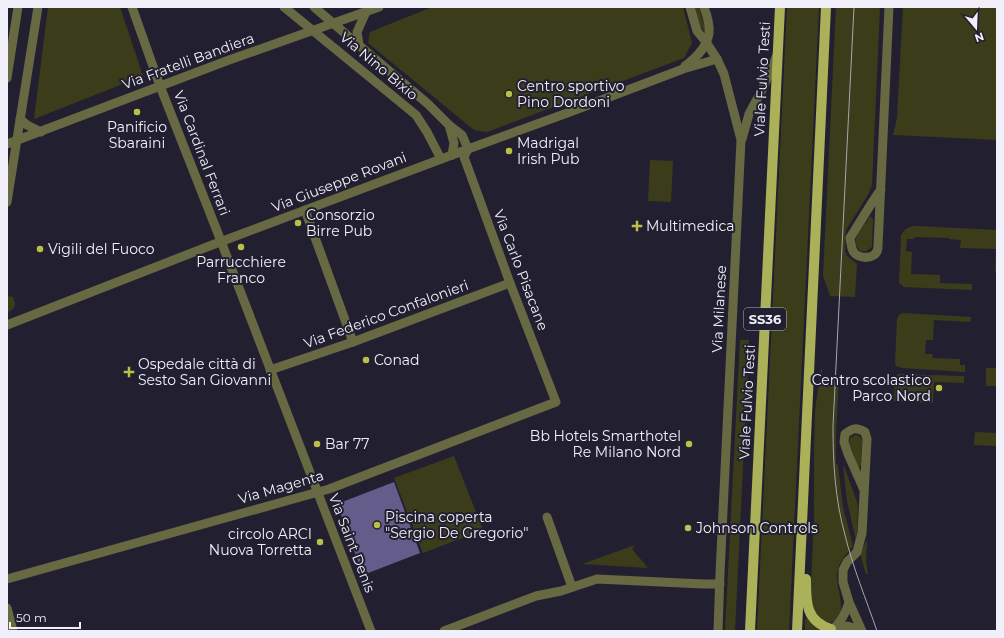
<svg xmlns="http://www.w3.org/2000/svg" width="1004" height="638" viewBox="0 0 1004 638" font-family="Montserrat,sans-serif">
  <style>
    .green { fill: #3b3d1a }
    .water { fill: #645d8b }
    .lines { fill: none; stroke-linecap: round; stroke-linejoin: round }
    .minor { stroke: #666941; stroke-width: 9 }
    .primary { stroke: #abb158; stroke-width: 10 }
    .tram { stroke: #a6a5b2; stroke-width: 1 }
    .poi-dot { fill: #bac045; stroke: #222030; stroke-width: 1.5 }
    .labels { text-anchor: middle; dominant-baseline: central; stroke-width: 4; stroke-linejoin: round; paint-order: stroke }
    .shield { fill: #222030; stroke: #b2b1bd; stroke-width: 1 }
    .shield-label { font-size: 13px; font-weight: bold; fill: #f0effa }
    .street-label { font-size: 14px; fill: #f0effa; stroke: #222030 }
    .poi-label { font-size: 14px; fill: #f0effa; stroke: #222030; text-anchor: start }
  </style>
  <rect width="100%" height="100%" fill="#222030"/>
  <!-- green -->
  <g class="green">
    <path d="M48 7H120L143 76 34 119Z"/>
    <path d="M432 7H683L692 43 684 58 487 132 474 130 368 43 370 32Z"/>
    <path d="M694 7H699L705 28 704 31 699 25Z"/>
    <path d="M787 7H819L789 631H757Z"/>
    <path d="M836 7H880L872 185 869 193 846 230 845 251 847 256 857 264 855 297 830 296 823 276Z"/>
    <path d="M903 7H997V140L893 135 897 118Z"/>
    <path d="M650 160 673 161 671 202 648 201Z"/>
    <path d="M870 216 873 219 872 247C871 247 868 250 867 251 859 254 855 245 856 239 858 232 867 222 870 216Z"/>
    <path d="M916 226 997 230V272H995L996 249 960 248 961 240 949 239V238L915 237 914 239H907L906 251 912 252 911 274 940 275V283L972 284V290L904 287 899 283 901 238H900C903 230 908 226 916 226Z"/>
    <path d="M7 296 13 297 15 303C15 308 12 311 7 312Z"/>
    <path d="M904 313 971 317 970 322 934 320 933 340H926L925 354H932L933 358 960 359V365H965V372L902 368 896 366 895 362 897 319 900 314Z"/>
    <path d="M740 340H749L735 631H725Z"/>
    <rect x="986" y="368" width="11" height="18"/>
    <path d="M821 369H822V379H839L836 435V464L838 465 843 507 853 546C846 555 839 561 837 573 835 590 854 624 823 623L810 604 814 519V446L815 410Z"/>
    <path d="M898 374 964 376V383L934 382 933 403 894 401 895 378Z"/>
    <path d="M975 432 997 433 996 446 974 445Z"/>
    <path d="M855 435C859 435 861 437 862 441L861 466 858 467 857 466 849 442 850 438Z"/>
    <path d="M454 456 483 530 423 553 394 478Z"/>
    <path d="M843 465 844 466 858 505 857 534 856 540 847 501Z"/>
    <path d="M867 540 866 561 868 574H866L860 554Z"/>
    <path d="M635 545 632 549 648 568 582 564Z"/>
    <path d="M807 618 819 629 818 631H805V619Z"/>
  </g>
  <!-- water -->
  <path class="water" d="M394 482 420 553 363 575 337 504Z"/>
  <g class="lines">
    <!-- minor -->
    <g class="minor">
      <path d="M132 7 160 86 219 236 371 631"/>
      <path d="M284 7 416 115 427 132 441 159"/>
      <path d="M314 7 428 104 449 125 454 143 452 155"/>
      <path d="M690 7 697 31 706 42 717 59 724 74 741 140 720 573 718 631"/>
      <path d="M359 45 357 32 366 12"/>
      <path d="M685 66C696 58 707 47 709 33 710 24 707 15 704 7"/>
      <path d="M7 78 18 7"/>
      <path d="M20 119 27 125 41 132"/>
      <path d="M449 125 462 135 468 149"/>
      <path d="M742 139 749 114 763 88 777 55"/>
      <path d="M7 144 229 60 379 7"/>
      <path d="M881 189 873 201 850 238C851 242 851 247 853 251 857 258 868 259 874 255 877 253 878 249 878 246L889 7"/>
      <path d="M7 202 38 7"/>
      <path d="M305 210 353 342"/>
      <path d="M7 325 212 245 468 149 570 112 683 69 717 59"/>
      <path d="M270 370 353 342 510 283"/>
      <path d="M547 517 572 587"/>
      <path d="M7 579 329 489 556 402 510 283 464 157 468 149"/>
      <path d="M7 608 13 631"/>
      <path d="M836 626C843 619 846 612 849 602"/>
      <path d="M444 631 536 596 561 591 597 579 703 584H720"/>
      <path d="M827 631C837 625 849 624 859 631"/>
      <path d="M862 631 849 602 843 582V570L847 562 857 552 862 533 867 439 865 432C856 427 853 428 845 434L844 442 848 454 864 490"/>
    </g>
    <!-- primary -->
    <g class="primary">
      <path d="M806 579C806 601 805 621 831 629"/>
      <path d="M750 631 780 7"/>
      <path d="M797 631 826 7"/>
    </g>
    <!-- tram -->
    <path class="tram" d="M854 7 833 426C833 463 835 499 845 535 853 568 866 599 877 631"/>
  </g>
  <!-- markers -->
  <g class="poi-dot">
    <circle cx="509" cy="94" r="4"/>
    <circle cx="137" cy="112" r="4"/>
    <circle cx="509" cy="151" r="4"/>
    <circle cx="298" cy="223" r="4"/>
    <path d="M635 220h4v4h4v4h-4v4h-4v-4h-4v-4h4z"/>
    <circle cx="241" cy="247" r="4"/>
    <circle cx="40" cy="249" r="4"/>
    <circle cx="366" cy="360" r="4"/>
    <path d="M127 366h4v4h4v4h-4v4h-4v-4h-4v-4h4z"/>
    <circle cx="939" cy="388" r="4"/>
    <circle cx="317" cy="444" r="4"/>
    <circle cx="689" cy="444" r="4"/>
    <circle cx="377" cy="525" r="4"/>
    <circle cx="688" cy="528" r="4"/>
    <circle cx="320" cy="542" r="4"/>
  </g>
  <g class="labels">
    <!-- shield labels -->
    <rect class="shield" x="744" y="308" width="42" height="22" rx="3"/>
    <g class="shield-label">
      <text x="765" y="319">SS36</text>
    </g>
    <!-- street labels -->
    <g class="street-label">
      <text transform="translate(188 61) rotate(-20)">Via Fratelli Bandiera</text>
      <text transform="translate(379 66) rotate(40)">Via Nino Bixio</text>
      <text transform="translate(762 79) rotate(-87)">Viale Fulvio Testi</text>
      <text transform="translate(202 153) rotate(69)">Via Cardinal Ferrari</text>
      <text transform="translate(339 182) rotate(-21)">Via Giuseppe Rovani</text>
      <text transform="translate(521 270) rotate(69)">Via Carlo Pisacane</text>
      <text transform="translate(719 309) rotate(-87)">Via Milanese</text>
      <text transform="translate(386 314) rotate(-20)">Via Federico Confalonieri</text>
      <text transform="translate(747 402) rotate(-87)">Viale Fulvio Testi</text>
      <text transform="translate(281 487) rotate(-16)">Via Magenta</text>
      <text transform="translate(352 543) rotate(69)">Via Saint Denis</text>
    </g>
    <!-- poi labels -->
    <g class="poi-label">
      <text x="517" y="86">Centro sportivo<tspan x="517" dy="16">Pino Dordoni</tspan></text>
      <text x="137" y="127" text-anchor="middle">Panificio<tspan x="137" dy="16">Sbaraini</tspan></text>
      <text x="517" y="143">Madrigal<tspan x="517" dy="16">Irish Pub</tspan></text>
      <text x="306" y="215">Consorzio<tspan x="306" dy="16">Birre Pub</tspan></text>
      <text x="646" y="226">Multimedica</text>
      <text x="48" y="249">Vigili del Fuoco</text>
      <text x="241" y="262" text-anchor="middle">Parrucchiere<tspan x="241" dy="16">Franco</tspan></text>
      <text x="374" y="360">Conad</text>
      <text x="138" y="364">Ospedale città di<tspan x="138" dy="16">Sesto San Giovanni</tspan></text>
      <text x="931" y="380" text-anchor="end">Centro scolastico<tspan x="931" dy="16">Parco Nord</tspan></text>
      <text x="681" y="436" text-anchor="end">Bb Hotels Smarthotel<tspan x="681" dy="16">Re Milano Nord</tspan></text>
      <text x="325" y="444">Bar 77</text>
      <text x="385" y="517">Piscina coperta<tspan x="385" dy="16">"Sergio De Gregorio"</tspan></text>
      <text x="696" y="528">Johnson Controls</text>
      <text x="312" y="534" text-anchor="end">circolo ARCI<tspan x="312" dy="16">Nuova Torretta</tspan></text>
    </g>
  </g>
  <!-- border -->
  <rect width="1004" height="638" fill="none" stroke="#f0effa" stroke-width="16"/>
  <!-- north arrow -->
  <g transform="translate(976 28) rotate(161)" stroke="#222030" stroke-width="3" paint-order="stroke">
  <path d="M0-3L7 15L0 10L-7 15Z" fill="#f0effa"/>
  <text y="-6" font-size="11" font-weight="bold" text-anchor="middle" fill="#f0effa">N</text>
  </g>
  <!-- scale -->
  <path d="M10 622v6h70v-6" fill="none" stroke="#f0effa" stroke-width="2"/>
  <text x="16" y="622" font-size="12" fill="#f0effa" stroke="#222030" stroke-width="3" paint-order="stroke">50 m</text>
</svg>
